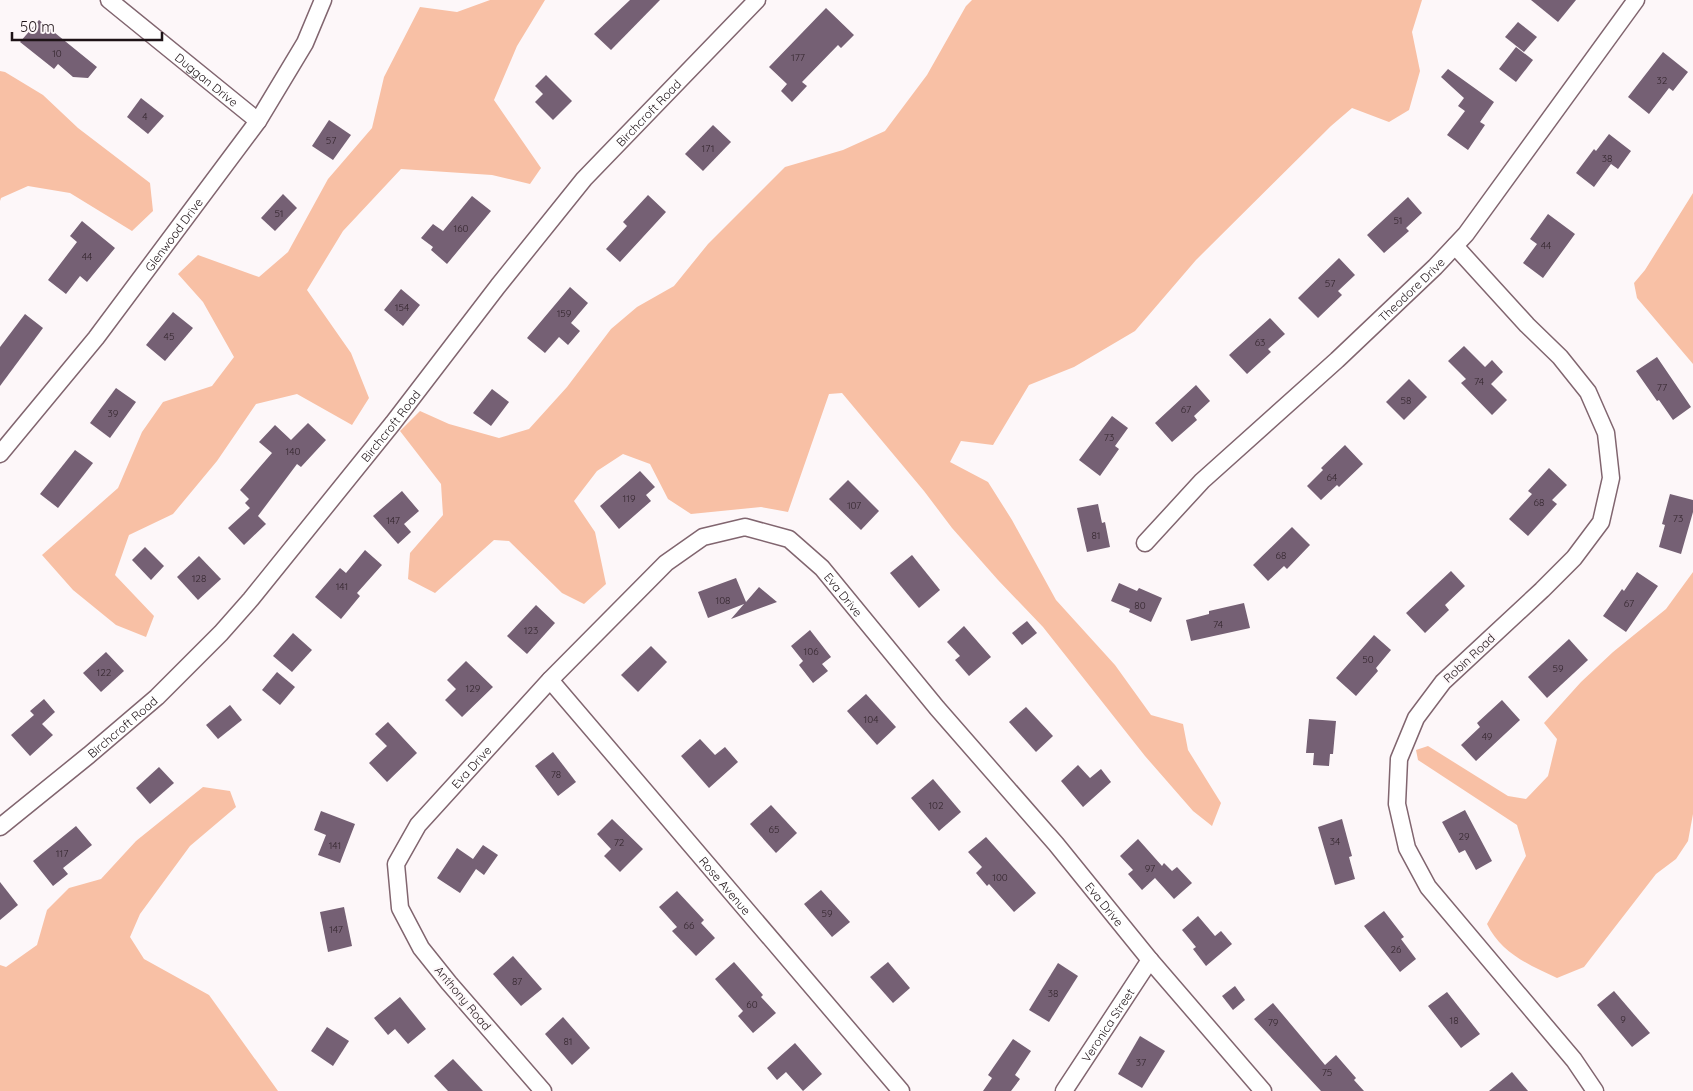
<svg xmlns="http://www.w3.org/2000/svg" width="1693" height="1091" viewBox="0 0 1693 1091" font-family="Quicksand,sans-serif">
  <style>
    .green { fill: #f8c0a5 }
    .building { fill: #756074 }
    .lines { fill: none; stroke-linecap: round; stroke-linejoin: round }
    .minor-casing { stroke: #81656f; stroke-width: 19 }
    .minor { stroke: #fff; stroke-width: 16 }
    .labels { text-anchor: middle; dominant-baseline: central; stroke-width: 4; stroke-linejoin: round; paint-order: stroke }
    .number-label { font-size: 10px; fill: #34262e }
    .street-label { font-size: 12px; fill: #1e1317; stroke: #fdf7f9 }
  </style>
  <rect width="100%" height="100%" fill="#fdf7f9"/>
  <!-- green -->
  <g class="green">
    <path d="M490 0H545L517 46 494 100 541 168 530 184 492 175 401 169 343 231 307 290 351 353 369 398 352 425 297 394 256 404 217 461 173 514 129 535 115 575 154 616 146 637 116 625 73 590 42 555 118 488 142 432 163 402 212 386 234 357 203 302 178 274 198 255 259 277 288 252 328 179 372 128 384 77 420 7 457 12Z"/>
    <path d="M972 0H1422L1412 32 1420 71 1409 110 1389 122 1352 108 1331 126 1196 260 1135 331 1074 367 1029 385 993 445 961 441 950 462 988 482 1012 520 1056 600 1115 665 1151 715 1183 724 1188 750 1221 803 1212 826 1193 811 1145 756 1043 627 998 580 952 528 924 491 842 393 829 394 788 512 761 507 691 514 668 499 650 464 623 454 597 471 574 501 595 532 606 584 584 604 562 593 509 541 494 540 435 593 408 579 410 553 443 515 441 484 400 431 420 411 449 424 499 438 529 429 567 387 611 329 637 307 674 286 708 244 785 167 843 150 885 131 927 75 966 6Z"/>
    <path d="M0 71 5 72 43 95 78 128 150 183 153 211 132 231 70 193 28 186 1 198 0 201Z"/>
    <path d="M1693 193V364L1637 298 1634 283 1645 270Z"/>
    <path d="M1693 572V814L1688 841 1676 859 1656 874 1584 967 1557 978C1529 965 1501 953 1487 924L1526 856 1517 825 1418 760 1416 750 1428 746 1508 796 1526 799 1548 776 1557 739 1544 723 1581 682 1613 652 1666 609Z"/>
    <path d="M203 787 230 791 236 807 190 846 140 914 130 937 144 959 209 995 278 1091H0V965L6 967 37 945 47 910 69 888 101 879 136 841Z"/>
  </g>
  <!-- building -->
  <g class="building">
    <path d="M630 0H660L611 50 594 34Z"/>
    <path d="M1531 0H1576L1558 22Z"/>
    <path d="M826 8 854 35 841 48 838 45 802 82 807 86 792 102 781 91 787 84 769 67Z"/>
    <path d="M39 20 97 67 88 78 73 77 58 64 54 69 20 42Z"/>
    <path d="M1518 22 1537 37 1524 52 1505 37Z"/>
    <path d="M1516 47 1533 60 1516 82 1499 69Z"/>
    <path d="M1663 52 1688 72 1673 91 1669 88 1649 114 1628 97Z"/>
    <path d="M1448 69 1494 102 1480 122 1485 125 1468 150 1447 135 1465 111 1458 106 1464 98 1441 77Z"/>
    <path d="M546 75 572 101 553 120 535 102 543 94 535 86Z"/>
    <path d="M141 98 164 116 148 134 127 117Z"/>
    <path d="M329 120 351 135 333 160 312 146Z"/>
    <path d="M713 125 731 142 703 171 685 154Z"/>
    <path d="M1609 134 1631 151 1618 169 1611 164 1594 187 1576 173 1594 149 1596 151Z"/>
    <path d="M283 194 297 208 275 231 261 218Z"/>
    <path d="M648 195 666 212 620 262 606 249 627 226 623 222Z"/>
    <path d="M472 196 491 211 447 264 431 250 433 247 421 238 433 224 443 231Z"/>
    <path d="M1408 197 1422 213 1406 228 1409 231 1384 253 1367 235Z"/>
    <path d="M1548 214 1575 234 1543 278 1523 263 1537 244 1530 239Z"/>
    <path d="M82 221 115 248 87 282 80 276 66 294 48 280 77 242 70 236Z"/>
    <path d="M1339 258 1355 275 1338 291 1342 295 1318 318 1298 298Z"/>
    <path d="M570 287 588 303 571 323 580 331 568 345 559 337 545 353 527 338Z"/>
    <path d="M401 289 420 305 403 326 384 310Z"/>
    <path d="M173 312 193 328 165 361 146 345Z"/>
    <path d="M25 314 43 328 0 386V347Z"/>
    <path d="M1270 318 1285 334 1268 349 1271 352 1247 374 1229 355Z"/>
    <path d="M1464 346 1485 367 1492 360 1503 372 1491 384 1507 400 1492 415 1461 383 1466 379 1448 361Z"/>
    <path d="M1657 357 1691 407 1673 420 1659 400 1657 401 1636 371Z"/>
    <path d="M1409 379 1427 397 1404 420 1386 402Z"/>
    <path d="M1196 385 1210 401 1194 416 1197 420 1172 442 1155 423Z"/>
    <path d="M116 388 136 402 110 438 90 423Z"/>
    <path d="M492 389 509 402 491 426 473 413Z"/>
    <path d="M1112 416 1128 428 1115 446 1119 449 1100 476 1079 460Z"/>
    <path d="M308 423 326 440 301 467 297 464 258 516 266 524 244 545 228 528 250 508 245 503 249 499 240 490 272 453 259 442 275 425 291 440Z"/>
    <path d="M1345 445 1363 464 1339 487 1337 485 1321 500 1307 486 1323 470 1321 468Z"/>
    <path d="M75 450 93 463 58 508 40 494Z"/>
    <path d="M1549 468 1567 485 1552 500 1557 504 1528 536 1509 519 1532 494 1528 491Z"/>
    <path d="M640 471 655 487 646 495 651 501 619 529 600 506Z"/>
    <path d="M848 480 879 511 861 530 829 499Z"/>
    <path d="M402 491 419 511 404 524 411 532 398 544 373 516Z"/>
    <path d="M1670 494 1693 500V512L1681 554 1659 547 1665 525 1662 524Z"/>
    <path d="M1098 504 1102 523 1105 522 1110 547 1087 552 1077 508Z"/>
    <path d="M1292 527 1310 545 1287 569 1284 566 1268 581 1253 565Z"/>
    <path d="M145 547 164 566 151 580 132 560Z"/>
    <path d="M365 550 382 565 357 593 360 596 341 619 315 597 340 568 346 573Z"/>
    <path d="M912 555 940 590 919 608 890 573Z"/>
    <path d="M199 556 221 579 198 600 177 577Z"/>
    <path d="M1451 571 1465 586 1445 605 1449 610 1425 633 1406 613Z"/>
    <path d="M1637 572 1658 586 1626 632 1603 616 1622 589 1624 591Z"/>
    <path d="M736 578 746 602 759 587 777 602 731 619 744 604 708 618 698 592Z"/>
    <path d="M1119 583 1137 591 1139 588 1162 598 1151 622 1129 612 1130 609 1111 601Z"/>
    <path d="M1244 603 1250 628 1191 641 1186 620 1209 614V611Z"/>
    <path d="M536 605 555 623 527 654 507 636Z"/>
    <path d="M1027 621 1037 633 1022 645 1012 633Z"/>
    <path d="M964 626 991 657 969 676 955 660 960 656 947 642Z"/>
    <path d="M810 630 831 657 822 664 828 671 813 683 799 665 803 661 791 646Z"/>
    <path d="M293 633 312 650 292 672 273 656Z"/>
    <path d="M1374 635 1391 650 1376 668 1378 671 1356 696 1336 678Z"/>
    <path d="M1569 639 1588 660 1547 698 1528 677Z"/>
    <path d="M651 646 667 662 638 692 621 675Z"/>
    <path d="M106 652 124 671 101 692 83 673Z"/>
    <path d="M466 661 493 687 462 717 445 700 456 689 447 680Z"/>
    <path d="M277 672 295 687 280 705 262 690Z"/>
    <path d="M866 694 896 727 877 745 847 711Z"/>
    <path d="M44 699 55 712 42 724 53 735 30 756 11 735 34 715 30 711Z"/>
    <path d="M1502 700 1520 720 1476 761 1461 745 1480 727 1477 723Z"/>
    <path d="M230 705 242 720 218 739 206 725Z"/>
    <path d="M1026 707 1053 736 1036 752 1009 722Z"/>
    <path d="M1309 719 1336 721 1333 754H1330L1329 766 1313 765 1314 753H1306Z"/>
    <path d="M388 722 417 753 387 782 369 763 387 746 375 734Z"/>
    <path d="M700 739 715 755 725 747 738 762 709 788 681 756Z"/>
    <path d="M553 752 576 782 558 796 535 766Z"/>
    <path d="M1078 765 1090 778 1101 769 1111 782 1083 807 1061 781Z"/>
    <path d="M159 767 174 783 150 804 136 788Z"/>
    <path d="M933 779 961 812 939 831 911 798Z"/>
    <path d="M771 805 797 833 776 853 750 824Z"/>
    <path d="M1465 810 1492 861 1476 870 1465 850 1459 853 1442 822Z"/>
    <path d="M321 811 355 824 340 863 318 855 326 835 314 830Z"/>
    <path d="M612 819 643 849 620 872 604 856 611 849 597 834Z"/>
    <path d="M1342 819 1352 856 1349 857 1355 879 1335 885 1318 827Z"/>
    <path d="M76 826 92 845 63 868 68 874 53 886 33 861Z"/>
    <path d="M986 837 1036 893 1014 912 989 884 987 886 976 873 982 867 968 852Z"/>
    <path d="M1138 839 1162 866 1164 863 1172 871 1177 867 1192 883 1174 899 1155 878 1142 890 1128 874 1133 870 1120 856Z"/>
    <path d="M483 845 498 855 484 875 476 869 460 893 437 878 457 848 473 859Z"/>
    <path d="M0 882 18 905 0 920Z"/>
    <path d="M821 890 850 922 832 937 804 904Z"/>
    <path d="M677 891 704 920 701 923 715 938 696 956 672 931 677 927 659 907Z"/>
    <path d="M344 907 352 946 328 952 320 912Z"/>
    <path d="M1384 911 1404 937 1401 939 1416 959 1400 972 1364 926Z"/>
    <path d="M1198 916 1215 936 1221 931 1232 944 1206 966 1193 949 1196 947 1182 930Z"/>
    <path d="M513 956 542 989 521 1006 493 974Z"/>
    <path d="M734 962 763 995 761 997 776 1013 753 1033 738 1016 743 1011 715 979Z"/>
    <path d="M888 962 910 988 893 1003 870 977Z"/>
    <path d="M1058 963 1078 976 1049 1022 1029 1010Z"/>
    <path d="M1235 986 1245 1000 1233 1010 1222 996Z"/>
    <path d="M1614 991 1650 1033 1632 1047 1597 1005Z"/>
    <path d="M1447 992 1480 1034 1461 1048 1428 1006Z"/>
    <path d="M400 997 426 1029 408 1044 395 1029 388 1035 374 1018Z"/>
    <path d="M1273 1003 1325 1065 1336 1055 1356 1078 1354 1080 1364 1091H1321L1254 1019Z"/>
    <path d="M563 1017 590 1048 572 1065 545 1034Z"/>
    <path d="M327 1027 349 1041 333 1066 311 1051Z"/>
    <path d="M1140 1036 1165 1051 1142 1088 1118 1074Z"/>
    <path d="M1013 1039 1031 1051 1015 1075 1020 1079 1011 1091H983L992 1078 988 1075Z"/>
    <path d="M795 1043 822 1074 803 1091 786 1072 777 1080 767 1068Z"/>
    <path d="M453 1059 483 1091H448L434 1076Z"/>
    <path d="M1512 1072 1528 1091H1489Z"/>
  </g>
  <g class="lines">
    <defs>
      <g id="minor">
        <path id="s1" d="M109 0 258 121"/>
        <path d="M1455 246 1527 325 1560 357 1588 392 1606 433 1611 478 1601 522 1574 558 1542 590 1443 682 1416 718 1399 759 1397 804 1407 848 1428 887 1574 1060 1595 1091"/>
        <path id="s2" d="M0 454 96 338 258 121 305 43 323 0"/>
        <path id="s3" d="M1145 543 1202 481 1337 360 1435 267 1466 234 1636 0"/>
        <path id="s4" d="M550 680 901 1091"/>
        <path id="s5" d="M0 827 89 755 157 697 221 633 251 599 393 423 498 286 584 179 757 0"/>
        <path id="s6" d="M543 1091 449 983 421 948 400 908 396 864 418 825 550 680 666 563 703 537 745 527 789 539 822 568 937 708 1056 844 1150 960 1263 1091"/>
        <path id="s7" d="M1064 1091 1150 960"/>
      </g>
    </defs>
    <!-- minor casing -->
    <use href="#minor" class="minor-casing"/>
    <!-- minor -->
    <use href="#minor" class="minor"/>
  </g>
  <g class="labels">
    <!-- number labels -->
    <g class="number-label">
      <text x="57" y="53">10</text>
      <text x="798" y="57">177</text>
      <text x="1662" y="80">32</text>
      <text x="145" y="116">4</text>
      <text x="331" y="140">57</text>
      <text x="708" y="148">171</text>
      <text x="1607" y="158">38</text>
      <text x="279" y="213">51</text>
      <text x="1398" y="220">51</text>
      <text x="461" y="228">160</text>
      <text x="1546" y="245">44</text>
      <text x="87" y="256">44</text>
      <text x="1330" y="283">57</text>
      <text x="402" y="307">154</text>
      <text x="564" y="313">159</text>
      <text x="169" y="336">45</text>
      <text x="1260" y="342">63</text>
      <text x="1479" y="381">74</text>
      <text x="1662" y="387">77</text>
      <text x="1406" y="400">58</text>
      <text x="1186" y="409">67</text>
      <text x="113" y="413">39</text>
      <text x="1109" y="437">73</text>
      <text x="293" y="451">140</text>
      <text x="1332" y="477">64</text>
      <text x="629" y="498">119</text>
      <text x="1539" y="502">68</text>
      <text x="854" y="505">107</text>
      <text x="1678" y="518">73</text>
      <text x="393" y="520">147</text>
      <text x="1096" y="535">81</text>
      <text x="1281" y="555">68</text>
      <text x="199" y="578">128</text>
      <text x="342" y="586">141</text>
      <text x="723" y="600">108</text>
      <text x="1629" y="603">67</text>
      <text x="1140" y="605">80</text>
      <text x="1218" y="624">74</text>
      <text x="531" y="630">123</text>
      <text x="811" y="651">106</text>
      <text x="1368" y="659">50</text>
      <text x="1558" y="668">59</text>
      <text x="104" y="672">122</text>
      <text x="473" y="688">129</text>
      <text x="871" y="719">104</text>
      <text x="1487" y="736">49</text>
      <text x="556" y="774">78</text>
      <text x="936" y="805">102</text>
      <text x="774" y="829">65</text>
      <text x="1464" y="836">29</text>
      <text x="1335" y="841">34</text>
      <text x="619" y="842">72</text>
      <text x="335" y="845">141</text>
      <text x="62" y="853">117</text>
      <text x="1150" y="868">97</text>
      <text x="1000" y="877">100</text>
      <text x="827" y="913">59</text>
      <text x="689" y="925">66</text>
      <text x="336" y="929">147</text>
      <text x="1396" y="949">26</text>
      <text x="517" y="981">87</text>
      <text x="1053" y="993">38</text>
      <text x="752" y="1004">60</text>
      <text x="1623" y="1019">9</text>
      <text x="1454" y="1020">18</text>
      <text x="1273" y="1022">79</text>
      <text x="568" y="1041">81</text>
      <text x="1141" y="1062">37</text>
      <text x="1327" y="1072">75</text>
    </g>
    <!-- street labels -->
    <g class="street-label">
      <text stroke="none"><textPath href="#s1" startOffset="126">Duggan Drive</textPath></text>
      <text stroke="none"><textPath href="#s5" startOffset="968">Birchcroft Road</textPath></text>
      <text stroke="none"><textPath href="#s2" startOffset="280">Glenwood Drive</textPath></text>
      <text stroke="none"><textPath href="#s3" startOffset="368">Theodore Drive</textPath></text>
      <text stroke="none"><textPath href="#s5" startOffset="562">Birchcroft Road</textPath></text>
      <text stroke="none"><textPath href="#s6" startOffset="895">Eva Drive</textPath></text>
      <text transform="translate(1469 658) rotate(-43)">Robin Road</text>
      <text stroke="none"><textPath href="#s5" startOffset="158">Birchcroft Road</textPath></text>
      <text stroke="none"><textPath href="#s6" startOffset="401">Eva Drive</textPath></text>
      <text stroke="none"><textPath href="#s4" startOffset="270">Rose Avenue</textPath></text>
      <text stroke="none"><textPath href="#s6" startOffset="1300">Eva Drive</textPath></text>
      <text transform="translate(463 998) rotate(50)">Anthony Road</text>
      <text stroke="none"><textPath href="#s7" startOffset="79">Veronica Street</textPath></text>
    </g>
  </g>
  <!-- scale -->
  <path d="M12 32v8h150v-8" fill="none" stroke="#1e1317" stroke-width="2.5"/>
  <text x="20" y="32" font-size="15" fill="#1e1317" stroke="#fdf7f9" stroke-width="4" paint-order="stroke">50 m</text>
</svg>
